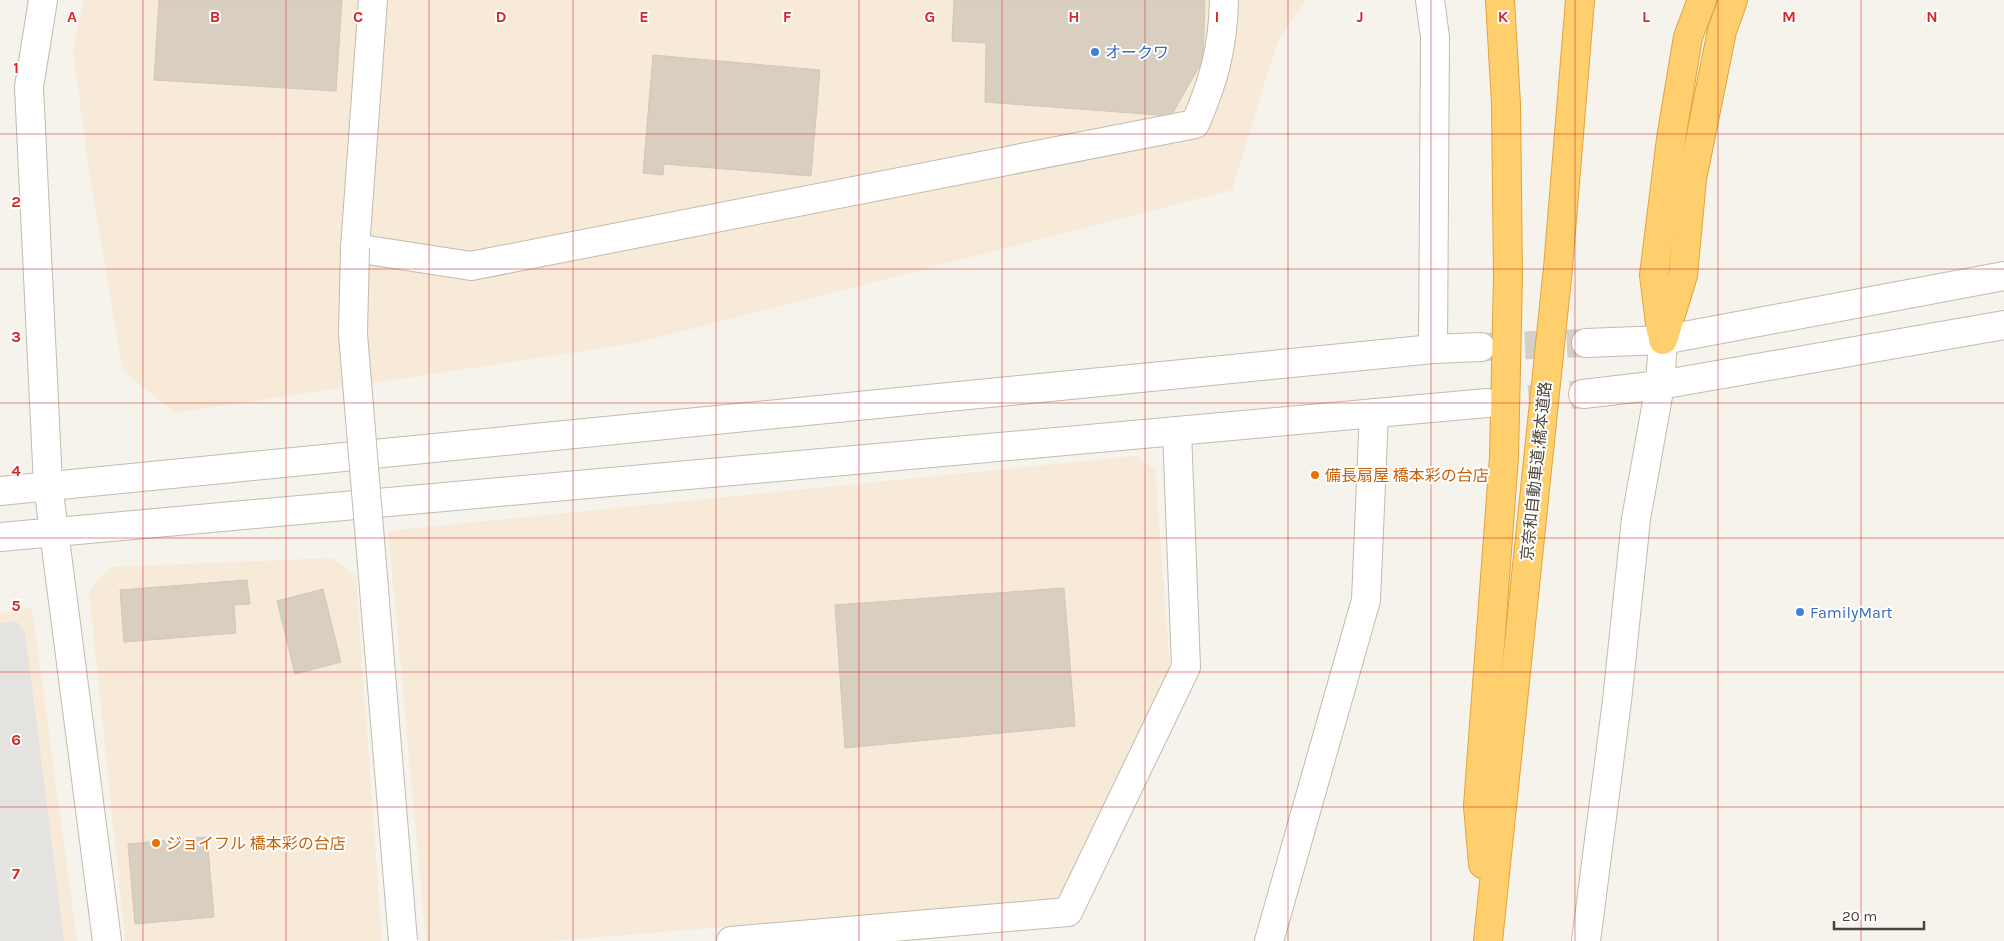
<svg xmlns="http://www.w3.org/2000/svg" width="2004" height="941" viewBox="0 0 2004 941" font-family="Karla,'Noto Sans JP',sans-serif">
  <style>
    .commercial { fill: #f7ead8 }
    .parking { fill: #e5e3e0 }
    .building { fill: #d8cfc1; stroke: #d3c7b4 }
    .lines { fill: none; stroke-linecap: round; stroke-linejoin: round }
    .minor-tunnel { stroke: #d4d0c8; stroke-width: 28; stroke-dasharray: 28 14; stroke-linecap: butt }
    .minor-casing { stroke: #c2bbae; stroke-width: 30 }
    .highway-casing { stroke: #e0a43c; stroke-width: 30 }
    .minor { stroke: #fff; stroke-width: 28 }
    .highway { stroke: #ffcf6e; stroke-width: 28 }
    .minor-bridge-casing { stroke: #c2bbae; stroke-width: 30; stroke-linecap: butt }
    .minor-bridge { stroke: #fff; stroke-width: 28 }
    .grid { fill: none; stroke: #d62828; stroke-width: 1; stroke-opacity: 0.55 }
    .shop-dot { fill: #3f7fe0; stroke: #fff; stroke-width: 2 }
    .food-dot { fill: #e8710a; stroke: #fff; stroke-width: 2 }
    .labels { text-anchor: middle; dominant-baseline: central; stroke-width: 4; stroke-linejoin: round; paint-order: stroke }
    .shop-label { font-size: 16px; fill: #366cbe; stroke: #fff; text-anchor: start }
    .street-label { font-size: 16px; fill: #4b4439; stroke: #fff }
    .food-label { font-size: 16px; fill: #c56008; stroke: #fff; text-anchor: start }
    .grid-label { font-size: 16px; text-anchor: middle; font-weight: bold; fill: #d62828; stroke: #fff; stroke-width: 4; stroke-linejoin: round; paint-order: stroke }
  </style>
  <rect width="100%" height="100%" fill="#f6f3ec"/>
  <!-- commercial -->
  <g class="commercial">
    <path d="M84 0H1306L1277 43 1232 190 636 343 175 413 123 371 89 172 73 50Z"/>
    <path d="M1136 456 1155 469 1170 670 1059 900 552 941H426L388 531Z"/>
    <path d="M332 558 356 576 382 941H125L89 591 110 567Z"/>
    <path d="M32 608 77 941H0V613Z"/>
  </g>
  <!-- parking -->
  <path class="parking" d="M16 621 25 632 64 941H0V623Z"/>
  <!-- building -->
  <g class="building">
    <path d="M159 0H342L336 91 154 80Z"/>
    <path d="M954 0H1205L1203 60 1171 116 985 102 986 43 952 41Z"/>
    <path d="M653 55 820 70 811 176 664 164 663 175 643 173Z"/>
    <path d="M247 580 250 604 234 605 236 633 124 642 120 590Z"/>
    <path d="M1064 588 1075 726 845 748 835 605Z"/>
    <path d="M323 589 341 662 295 674 277 601Z"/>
    <path d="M207 837 214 917 135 924 128 844Z"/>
  </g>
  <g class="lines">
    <!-- minor-tunnel -->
    <g class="minor-tunnel">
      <path d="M1483 347 1586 343"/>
      <path d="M1487 403 1583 394"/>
    </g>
    <defs>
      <g id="minor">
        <path d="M43 0 29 87 48 485 107 941"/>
        <path d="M373 0 355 248 471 266 1195 124C1214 81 1223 47 1224 0"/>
        <path d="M1430 0 1435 37 1433 349"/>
        <path d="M1586 343 1663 340 2004 276"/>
        <path d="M1583 394 1660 385 2004 325"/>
        <path d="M0 491 1433 349 1481 347"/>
        <path d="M0 537 1487 403"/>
        <path d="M731 941 1068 912 1186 667 1177 431"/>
        <path d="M1269 941 1366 600 1374 413"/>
        <path d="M1586 941 1617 701 1636 519 1660 385 1663 340"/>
      </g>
      <g id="highway">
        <path d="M1661 331 1654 275 1671 139 1688 37 1702 0"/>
        <path d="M1663 340 1683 275 1692 179 1722 31 1733 0"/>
        <path d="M1483 864 1478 806 1504 457 1508 277 1506 104 1500 0"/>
        <path d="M1488 941 1558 268 1580 0"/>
      </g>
    </defs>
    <!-- minor casing -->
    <use href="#minor" class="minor-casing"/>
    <!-- highway casing -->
    <use href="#highway" class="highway-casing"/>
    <!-- minor -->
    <use href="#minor" class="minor"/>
    <!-- highway -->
    <use href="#highway" class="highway"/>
    <defs>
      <path id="minor-bridge" d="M355 248 353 334 403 941"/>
    </defs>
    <!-- minor-bridge casing -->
    <use href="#minor-bridge" class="minor-bridge-casing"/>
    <!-- minor-bridge -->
    <use href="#minor-bridge" class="minor-bridge"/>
  </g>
  <!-- grid -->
  <path class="grid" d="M143 0V941M286 0V941M429 0V941M573 0V941M716 0V941M859 0V941M1002 0V941M1145 0V941M1288 0V941M1431 0V941M1575 0V941M1718 0V941M1861 0V941M0 134H2004M0 269H2004M0 403H2004M0 538H2004M0 672H2004M0 807H2004"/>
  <!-- markers -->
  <g class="shop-dot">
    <circle cx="1095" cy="52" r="5"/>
    <circle cx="1800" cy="612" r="5"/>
  </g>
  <g class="food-dot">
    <circle cx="1315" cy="475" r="5"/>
    <circle cx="156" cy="843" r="5"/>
  </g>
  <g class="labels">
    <!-- shop labels -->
    <g class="shop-label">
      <text x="1105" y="52">オークワ</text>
      <text x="1810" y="612">FamilyMart</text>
    </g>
    <!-- street labels -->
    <g class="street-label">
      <text transform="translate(1536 471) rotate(-84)">京奈和自動車道;橋本道路</text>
    </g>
    <!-- food labels -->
    <g class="food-label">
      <text x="1325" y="475">備長扇屋 橋本彩の台店</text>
      <text x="166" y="843">ジョイフル 橋本彩の台店</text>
    </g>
  </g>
  <g class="grid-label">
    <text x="72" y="22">A</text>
    <text x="215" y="22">B</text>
    <text x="358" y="22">C</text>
    <text x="501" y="22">D</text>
    <text x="644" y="22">E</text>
    <text x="787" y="22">F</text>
    <text x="930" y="22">G</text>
    <text x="1074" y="22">H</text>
    <text x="1217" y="22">I</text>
    <text x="1360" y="22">J</text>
    <text x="1503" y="22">K</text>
    <text x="1646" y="22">L</text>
    <text x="1789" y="22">M</text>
    <text x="1932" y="22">N</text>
    <text x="16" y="73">1</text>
    <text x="16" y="207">2</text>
    <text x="16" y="342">3</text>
    <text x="16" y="476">4</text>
    <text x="16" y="611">5</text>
    <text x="16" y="745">6</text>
    <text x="16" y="879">7</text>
  </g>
  <!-- scale -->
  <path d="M1834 921v8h90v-8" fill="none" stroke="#4b4439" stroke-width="2.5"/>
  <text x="1842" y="921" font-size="15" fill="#4b4439" stroke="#ffffff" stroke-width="4" paint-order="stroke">20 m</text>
</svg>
